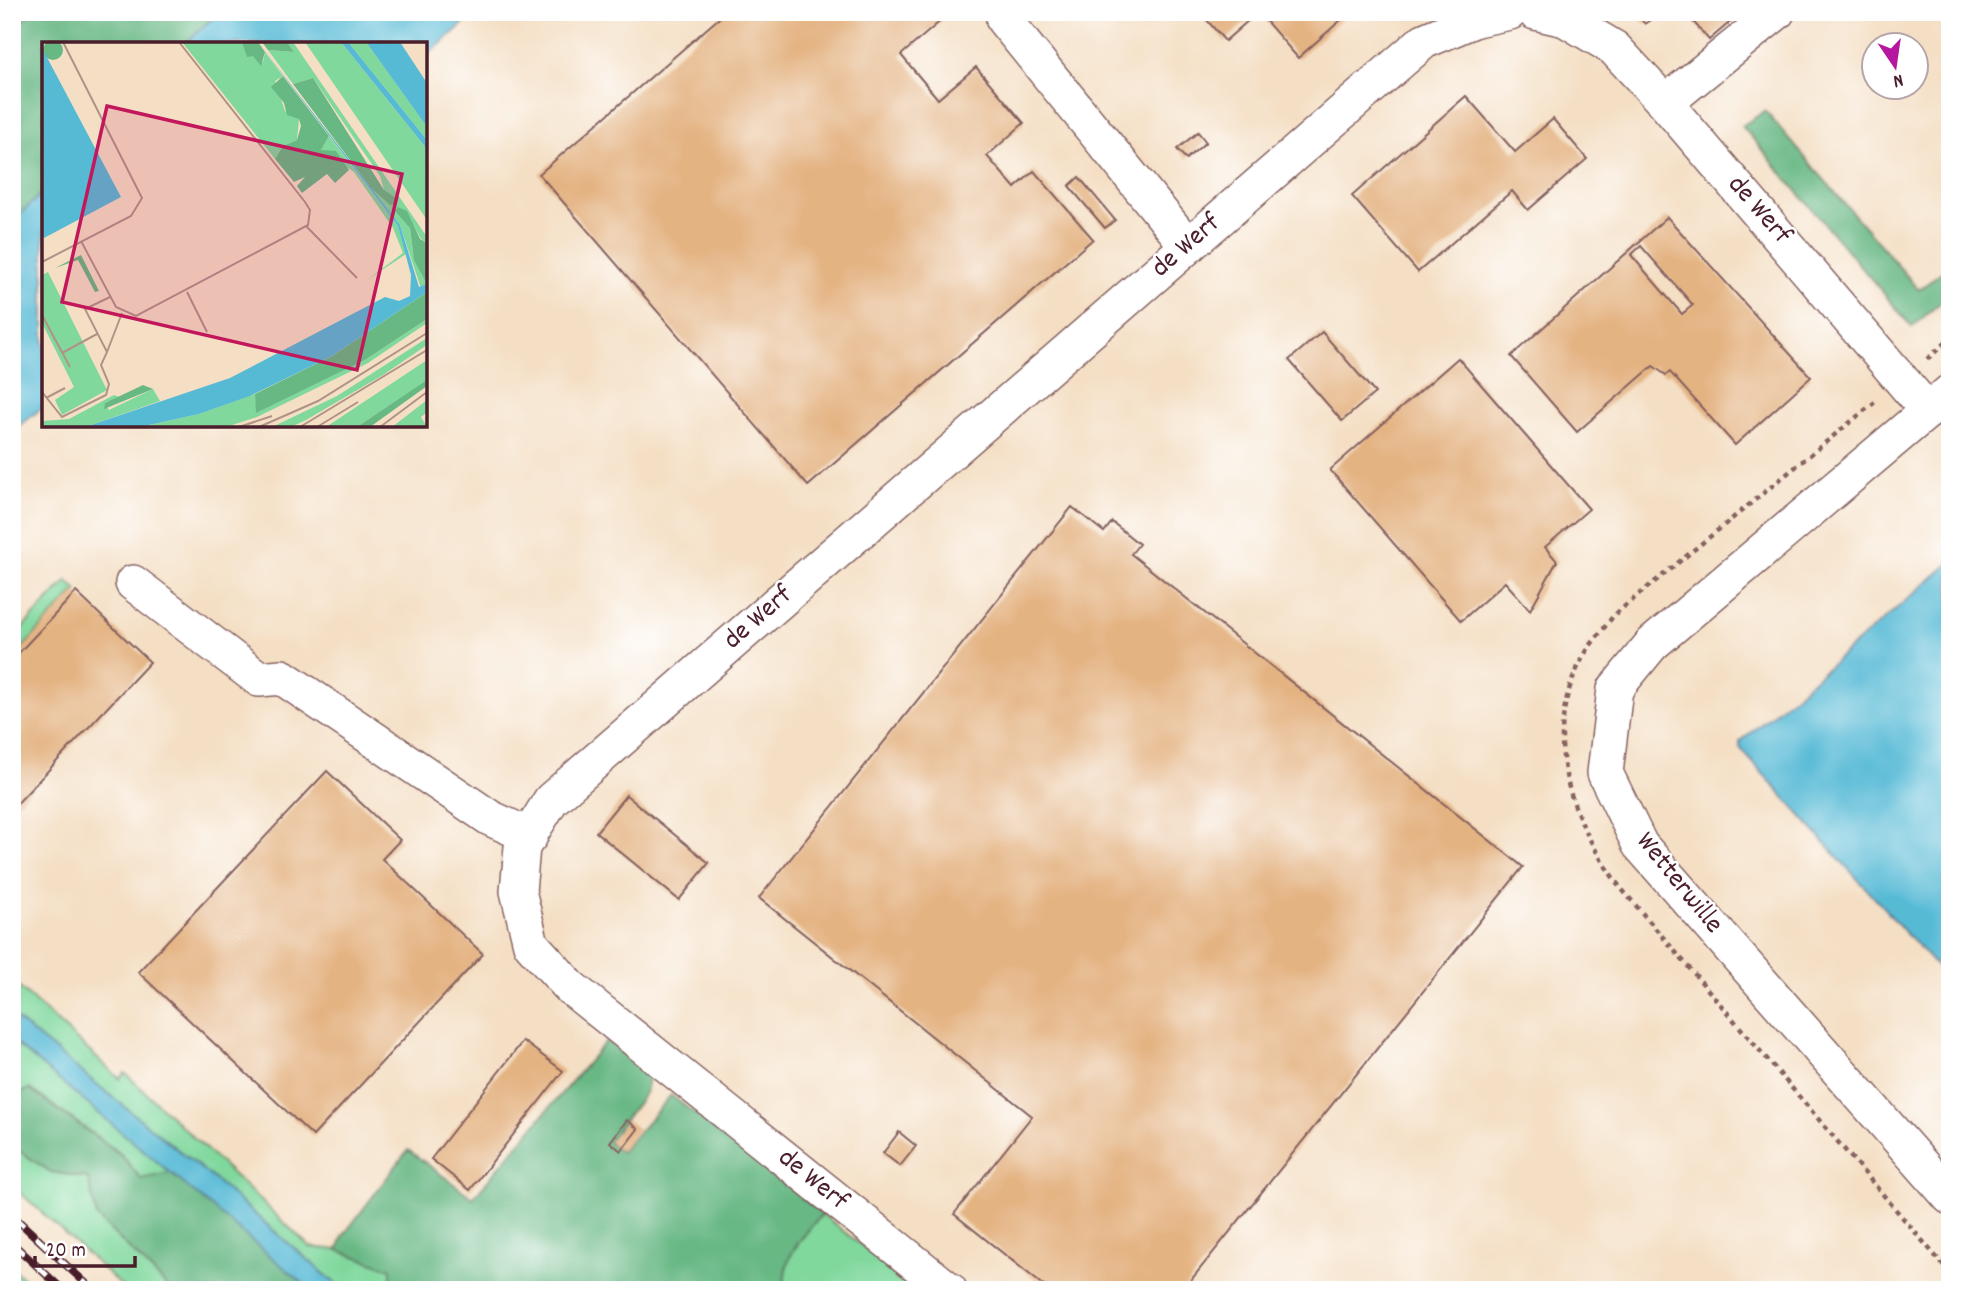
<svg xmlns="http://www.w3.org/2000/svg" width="1962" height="1302" viewBox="0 0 1962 1302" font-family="Dekko,sans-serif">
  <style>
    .green { fill: #80d89d; stroke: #657c64; stroke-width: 2 }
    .forest { fill: #68b884; stroke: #596c58; stroke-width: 2 }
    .water { fill: #56bad5; stroke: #506c80; stroke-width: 2 }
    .building { fill: #e4b382; fill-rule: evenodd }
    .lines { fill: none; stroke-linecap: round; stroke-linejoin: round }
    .minor-casing { stroke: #866261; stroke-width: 38 }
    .path { stroke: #866261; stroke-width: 4.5; stroke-dasharray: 5 5; stroke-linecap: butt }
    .minor { stroke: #fff; stroke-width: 35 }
    .rail-casing { stroke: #4a1f2b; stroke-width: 8 }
    .rail { stroke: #fff; stroke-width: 5; stroke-dasharray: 16; stroke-linecap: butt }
    .labels { text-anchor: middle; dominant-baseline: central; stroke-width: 5; stroke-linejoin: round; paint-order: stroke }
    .street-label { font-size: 28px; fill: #4a1f2b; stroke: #fff }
    .inset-road { fill: none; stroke: #b09287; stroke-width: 2 }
    .view { fill: #c2185b; fill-opacity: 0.15; stroke: #c2185b; stroke-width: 3.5 }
    .inset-edge { fill: none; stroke: #4a1f2b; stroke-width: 3.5 }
  </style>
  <rect width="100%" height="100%" fill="#fff"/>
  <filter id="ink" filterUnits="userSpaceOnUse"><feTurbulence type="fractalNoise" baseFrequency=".0143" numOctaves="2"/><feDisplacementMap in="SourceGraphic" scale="14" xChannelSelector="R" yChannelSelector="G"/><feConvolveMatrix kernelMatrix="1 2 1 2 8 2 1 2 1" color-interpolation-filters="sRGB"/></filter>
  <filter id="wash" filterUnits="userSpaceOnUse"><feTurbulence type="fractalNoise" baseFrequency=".00686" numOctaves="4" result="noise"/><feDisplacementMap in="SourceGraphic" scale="28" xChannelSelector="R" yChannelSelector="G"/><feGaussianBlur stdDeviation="1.57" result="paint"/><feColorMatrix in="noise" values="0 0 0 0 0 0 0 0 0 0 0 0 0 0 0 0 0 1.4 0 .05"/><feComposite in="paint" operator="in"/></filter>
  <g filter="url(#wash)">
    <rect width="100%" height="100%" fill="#f4dfc4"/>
    <!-- green -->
    <g class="green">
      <path d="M67 581 77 590 12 659V639Z"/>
      <path d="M12 981 120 1079 125 1073 310 1247 338 1250 392 1269 391 1290H343L209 1175 12 1016Z"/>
      <path d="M12 1041 173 1172 141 1180 121 1154 30 1089 12 1097Z"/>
      <path d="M12 1146 51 1172 88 1178 97 1217 171 1290H126L12 1185Z"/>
      <path d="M822 1214 917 1290H786C779 1260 803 1236 822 1214Z"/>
      <path d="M12 1268 36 1290H12Z"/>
    </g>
    <!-- forest -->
    <g class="forest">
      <path d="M32 12H219L185 44H44V191L12 222V30Z"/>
      <path d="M1765 111 1919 290 1950 265V294L1912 327 1742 126Z"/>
      <path d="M606 1041 649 1073 645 1093 608 1142 621 1152 671 1095 822 1214C803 1236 779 1260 786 1290H391V1269L338 1250 343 1236 408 1150 473 1198Z"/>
      <path d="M29 1089 121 1155 141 1179 173 1172 311 1290H171L97 1217 88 1178 51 1172 12 1146V1097Z"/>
    </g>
    <!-- water -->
    <g class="water">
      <path d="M219 12H477L425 57V44H185Z"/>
      <path d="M44 191V406L12 432V222Z"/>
      <path d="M1950 563V982L1740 748V742Z"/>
      <path d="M12 1016 209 1175 343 1290H311L12 1041Z"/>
    </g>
    <g id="blocks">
      <!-- building -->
      <g class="building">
        <path d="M726 12H951L901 55 938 99 976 67 1024 123 987 156 1015 188 1034 171 1093 239 808 486 539 174Z"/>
        <path d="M1213 12H1258L1225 41 1206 19Z"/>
        <path d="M1258 12H1350L1298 58Z"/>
        <path d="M1634 12H1652L1655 16 1645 24Z"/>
        <path d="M1685 12H1742L1709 40Z"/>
        <path d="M1466 96 1515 152 1553 119 1587 159 1528 210 1512 191 1418 272 1352 196Z"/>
        <path d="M1198 132 1206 142 1186 159 1177 149Z"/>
        <path d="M1079 177 1115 220 1105 228 1069 186Z"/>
        <path d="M1667 217 1811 377 1735 445 1670 372 1666 375 1653 366 1577 432 1511 356ZM1641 246 1693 305 1682 314 1631 255Z"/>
        <path d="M1322 332 1375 393 1342 421 1289 360Z"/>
        <path d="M1458 358 1589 509 1545 547 1557 561 1530 610 1505 582 1461 621 1330 470Z"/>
        <path d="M1072 507 1104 532 1112 522 1139 544 1131 554 1523 867 1183 1290H1049L954 1214 1032 1116 759 898Z"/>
        <path d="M76 592 150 662 12 809V660Z"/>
        <path d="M327 771 400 840 382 859 483 954 313 1136 138 972Z"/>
        <path d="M626 795 709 863 679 900 596 832Z"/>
        <path d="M523 1041 563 1071 470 1190 431 1159Z"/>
        <path d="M627 1120 638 1129 621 1151 610 1142Z"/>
        <path d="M899 1132 916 1146 900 1166 883 1153Z"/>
      </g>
    </g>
  </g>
  <g filter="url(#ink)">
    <use href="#blocks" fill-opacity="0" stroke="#866261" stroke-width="2"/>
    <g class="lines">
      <defs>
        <g id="minor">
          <path d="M1535 12 1565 19 1614 48 1665 103 1928 411"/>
          <path d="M1004 20 1188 246"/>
          <path d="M1665 103 1777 12"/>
          <path d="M1950 392 1652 644 1615 689 1605 773 1640 845 1950 1197"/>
          <path d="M133 583 259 679 282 677 490 818 530 836"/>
          <path d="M949 1290 570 987 531 944 518 891 522 847 551 800 1424 41 1476 19 1510 12"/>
        </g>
      </defs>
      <!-- minor casing -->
      <use href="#minor" class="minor-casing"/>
      <!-- path -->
      <g class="path">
        <path d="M1927 359 1950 339"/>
        <path d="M1875 402 1614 615C1606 626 1596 637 1588 649 1537 730 1568 817 1620 887L1950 1273"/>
      </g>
      <!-- minor -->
      <use href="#minor" class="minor"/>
      <defs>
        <g id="rail">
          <path d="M12 1215 93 1290"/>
          <path d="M12 1243 63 1290"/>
        </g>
      </defs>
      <!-- rail casing -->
      <use href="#rail" class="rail-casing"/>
      <!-- rail -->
      <use href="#rail" class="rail"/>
    </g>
  </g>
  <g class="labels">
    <!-- street labels -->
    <g class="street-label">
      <text transform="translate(1758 211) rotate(49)">de Werf</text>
      <text transform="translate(1187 247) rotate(-41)">de Werf</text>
      <text transform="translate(759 619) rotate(-41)">de Werf</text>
      <text transform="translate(1678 884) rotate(51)">Wetterwille</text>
      <text transform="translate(812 1181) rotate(39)">de Werf</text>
    </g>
  </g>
  <!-- overview -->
  <g transform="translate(42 42)">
    <rect width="385" height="385" fill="#f4dfc4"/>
    <path d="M140 0H200L221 20 223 10 241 34 233 39 243 69 257 77 255 98 241 104 233 117ZM245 0H251L385 195V201L379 197 365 172 354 166 368 186 371 211 384 232 385 243 379 246 358 183 329 146 342 148 338 134 271 36 251 42 226 8 252 10ZM263 0H299L385 107V178ZM306 0H324L385 85V98ZM287 94 356 184 364 212 325 238 361 211 351 186 312 130 279 108ZM6 230 65 348 20 373 13 358 32 345 0 281V233ZM385 277V281L326 321 215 375 184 385H98L157 372 213 352 215 370 323 318ZM385 296V303L341 333 264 378 249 385H230L295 354ZM385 318V338L377 344 315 385H284ZM111 347 118 359 43 385H0V379L27 377 72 353 77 355 63 361 67 368ZM385 358V370L379 375 385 385H350Z" fill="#80d89d"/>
    <path d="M1 8a10 10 0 1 1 20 0a10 10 0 1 1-20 0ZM200 0H216L223 10 219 24 211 14 205 15ZM220 0H245L252 10 226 8ZM241 34 287 94 279 108 294 109 307 128 293 141 285 132 260 151 255 144 263 135 252 140 233 117 241 104 255 98 259 84 257 77 245 73 242 61 229 45ZM271 36 342 148 354 156V162L348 163 329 146 251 42ZM356 165 365 169 378 197 385 201V242L372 218 368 186 353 169ZM39 213 57 249 53 250 36 218 13 226ZM385 250V277L323 318 214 371 213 352 290 314ZM385 338V344L328 385H315ZM101 343 111 347 62 367 63 361Z" fill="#68b884"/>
    <path d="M216 0 358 183 377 245 385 242V250L290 314 208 354 157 372 98 385H43L188 336 343 255 357 259 368 254 369 233 356 184ZM299 0H306L385 98V107ZM324 0H358L385 41V85ZM0 6 79 155 2 196 0 193Z" fill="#56bad5"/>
    <path class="inset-road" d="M264 184 315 236M39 199 74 265 94 274 266 183 268 168 263 160 137 0M0 220 89 174 100 156 21 0M145 250 165 290M0 273 28 325M65 310 80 271M20 311 55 292M0 350 20 375 64 353 67 342 59 323 65 310 43 267 68 255M4 356 23 346M197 385 230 374M217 385 276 359 385 291M258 385 385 308M275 385 316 360M338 385 385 350"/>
    <path class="view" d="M65 64 360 132 315 328 20 260Z"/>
    <rect width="385" height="385" class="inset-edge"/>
  </g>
  <!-- margin -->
  <rect width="1962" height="1302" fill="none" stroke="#fff" stroke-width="42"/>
  <!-- north arrow -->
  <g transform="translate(1895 66) rotate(167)"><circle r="33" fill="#ffffff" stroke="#b7a5aa" stroke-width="2"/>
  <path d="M0-5L12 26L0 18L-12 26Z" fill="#b5179e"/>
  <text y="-10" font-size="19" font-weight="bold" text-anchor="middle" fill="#4a1f2b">N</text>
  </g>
  <!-- scale -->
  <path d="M35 1256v10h100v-10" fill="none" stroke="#4a1f2b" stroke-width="3.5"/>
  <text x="46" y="1256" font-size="21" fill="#4a1f2b" stroke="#ffffff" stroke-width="5" paint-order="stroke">20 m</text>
</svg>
